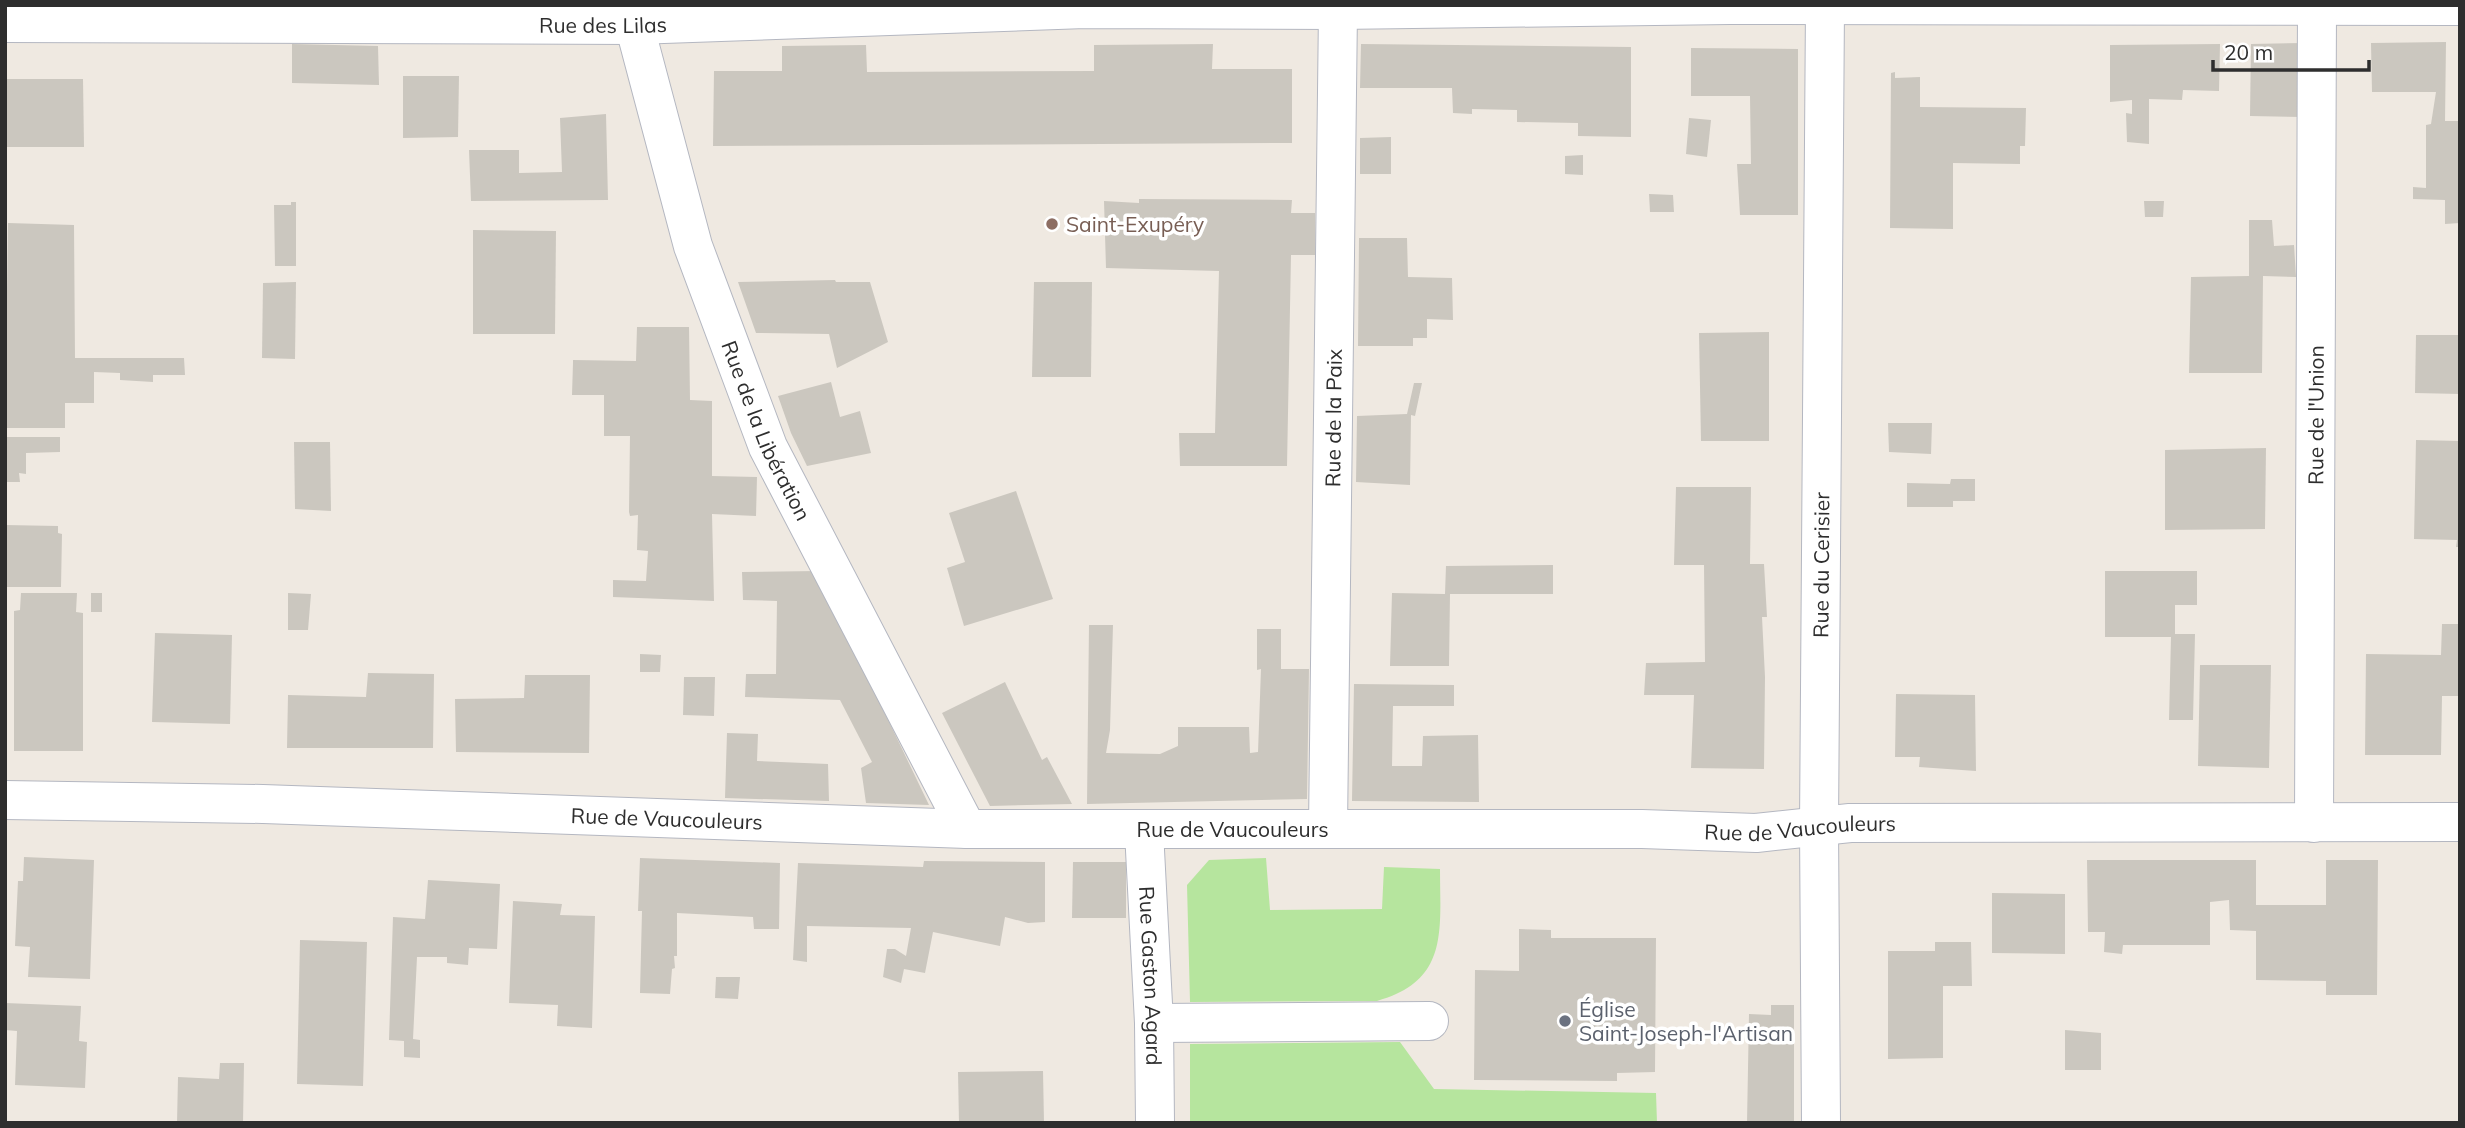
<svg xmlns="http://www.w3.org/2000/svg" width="2465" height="1128" viewBox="0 0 2465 1128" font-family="Mulish,sans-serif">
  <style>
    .green { fill: #b6e59e }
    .building { fill: #cbc7bf }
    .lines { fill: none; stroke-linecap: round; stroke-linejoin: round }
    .minor-casing { stroke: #b4b7c1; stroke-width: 40 }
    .minor { stroke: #fff; stroke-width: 38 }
    .education-dot { fill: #8d6e63; stroke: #fff; stroke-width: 2.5 }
    .worship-dot { fill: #6b7280; stroke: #fff; stroke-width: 2.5 }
    .labels { text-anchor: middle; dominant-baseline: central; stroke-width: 7; stroke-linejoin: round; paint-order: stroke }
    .street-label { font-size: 21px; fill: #2e2e2e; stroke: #fff }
    .education-label { font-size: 21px; fill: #785e54; stroke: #fff; text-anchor: start }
    .worship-label { font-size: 21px; fill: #5b616d; stroke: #fff; text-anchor: start }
  </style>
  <rect width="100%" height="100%" fill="#efe9e1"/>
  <!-- green -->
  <g class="green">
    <path d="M1266 858 1270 910 1382 909 1384 867 1440 869C1440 931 1449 981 1377 1001L1190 1002 1187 885 1209 860Z"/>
    <path d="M1400 1042 1434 1089 1656 1093 1657 1123H1190V1044Z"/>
  </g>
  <!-- building -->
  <g class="building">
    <path d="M2446 42 2445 121H2460V223L2445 224V200L2413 199V187L2426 188V125L2431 124 2436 92H2372L2371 43Z"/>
    <path d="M2303 43V117L2250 116 2251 44Z"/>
    <path d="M292 44 378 46 379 85 292 83Z"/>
    <path d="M1213 44 1212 69H1292V143L713 146 714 71H782V46L866 45 867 72 1094 71V45Z"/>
    <path d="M1361 44 1631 47V137L1578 136V123L1517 122V110L1472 109V114L1453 113 1452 88H1360Z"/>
    <path d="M2220 44 2219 91 2183 90 2182 100 2149 99V144L2127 142 2126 113 2132 114V100L2110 102V45Z"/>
    <path d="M1691 48 1798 49V215H1740L1737 164H1751L1750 96H1691Z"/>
    <path d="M1895 72V78L1920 77V107L2026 108 2025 146H2020V164L1953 163V229L1890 228 1891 73Z"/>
    <path d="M403 76H459L458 137 403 138Z"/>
    <path d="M5 79H83L84 147H5Z"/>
    <path d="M606 114 608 200 471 201 469 150H519V173L562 172 560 118Z"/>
    <path d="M1689 118 1711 120 1707 157 1686 154Z"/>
    <path d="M1391 137V174H1360V138Z"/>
    <path d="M1583 155V175L1565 174V156Z"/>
    <path d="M1649 194 1673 195 1674 212H1650Z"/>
    <path d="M1139 199 1292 200 1291 213H1315V255H1291L1287 466H1180L1179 433H1215L1219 271 1106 268 1104 201 1139 203Z"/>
    <path d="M2144 201H2164L2163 217H2145Z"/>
    <path d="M291 202H296V266H275L274 205H291Z"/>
    <path d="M2249 220H2272L2274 246 2294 245 2296 277 2263 276 2262 373H2189L2191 277 2249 276Z"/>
    <path d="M8 223 74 225 75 358H184L185 375H153V382L120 380V373L94 372V403H65V428H5Z"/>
    <path d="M473 230 556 231 555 334H473Z"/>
    <path d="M1359 238H1407L1408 277 1452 278 1453 320 1427 319V338H1413V346H1358Z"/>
    <path d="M835 280 836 282H870L888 342 837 368 829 334 756 333 738 282Z"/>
    <path d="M296 282 295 359 262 358 263 283Z"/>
    <path d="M1034 282H1092L1091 377H1032Z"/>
    <path d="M637 327H689L690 400 712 401V476L757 477 756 516 712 514 714 601 613 597V580L646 581 648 551 637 550 638 515 630 516 629 512 630 436H604V395H572L573 363V360L636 361Z"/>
    <path d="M1769 332V441H1701L1699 333Z"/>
    <path d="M2416 335H2460V394L2415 393Z"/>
    <path d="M831 382 840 417 860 411 871 453 807 466 791 433 778 396Z"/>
    <path d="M1414 383H1422L1415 416 1411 415 1410 485 1356 482 1357 416 1407 414Z"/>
    <path d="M1888 423H1932L1931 454 1889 452Z"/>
    <path d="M5 437H60V452L26 453V474L19 473 20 482H5Z"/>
    <path d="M2416 440 2460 441V547H2456L2457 540 2414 539Z"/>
    <path d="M294 442H330L331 511 295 509Z"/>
    <path d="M2266 448 2265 529 2165 530V450Z"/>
    <path d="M1951 479H1975V501H1953V507H1907V483L1950 484Z"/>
    <path d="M1676 487H1751L1750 564H1764L1767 617H1762L1765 677 1764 769 1691 768 1694 695H1644L1646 663 1705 662 1704 565H1674Z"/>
    <path d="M1016 491 1053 599 964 626 947 568 965 562 949 513Z"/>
    <path d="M5 525 58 526V533L62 534 61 587H5Z"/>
    <path d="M1553 565V594H1450L1449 666H1390L1392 593 1445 594 1446 566Z"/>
    <path d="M818 571 868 678 929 805 866 803 861 768 872 762 840 700 745 697 746 674H776L777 601 743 600 742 572Z"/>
    <path d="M2105 571H2197V605H2175V634H2195L2193 720H2169L2171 637H2105Z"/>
    <path d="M21 593H77L76 612 83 613V751H14V611L20 610Z"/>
    <rect x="91" y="593" width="11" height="19"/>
    <path d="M288 593 311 594 308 630H288Z"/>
    <path d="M2442 624H2460V696H2442L2441 755H2365L2366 654 2441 655Z"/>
    <path d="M1089 625H1113L1110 730 1106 753 1160 754 1178 746V727H1249L1250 753 1258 752 1261 669 1257 670V629H1281V669H1309L1307 799 1087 804Z"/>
    <path d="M155 633 232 635 230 724 152 722Z"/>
    <path d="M640 654 661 655 660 672H640Z"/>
    <path d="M2200 665H2271L2269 768 2198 766Z"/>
    <path d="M368 673 434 674 433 748H287L288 695 366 697Z"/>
    <path d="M525 675H590L589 753 456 752 455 699 524 698Z"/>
    <path d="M684 677H715L714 716 683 715Z"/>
    <path d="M1005 682 1042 760 1047 757 1072 804 990 806 942 713Z"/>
    <path d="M1354 684 1454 685V706H1393L1392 766H1422L1423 736 1478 735 1479 802 1352 801Z"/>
    <path d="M1896 694 1975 695 1976 771 1919 767 1920 757H1895Z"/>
    <path d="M727 733 758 734 757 761 828 764 829 801 725 798Z"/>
    <path d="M24 857 94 860 90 979 28 977 30 947 15 946 18 881H23Z"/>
    <path d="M640 858 780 863 779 929H754L753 917 677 913V956H674L675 968 672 969 670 994 640 993 642 911H638Z"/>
    <path d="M2087 860H2256V905H2326V860H2378L2377 995H2326V981L2256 980V931L2230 930 2229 900 2210 902V945H2123L2122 954 2104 952 2105 932H2088Z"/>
    <path d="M924 861 1045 862V922L1028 923 1005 917 1000 946 933 932 925 973 904 969 901 983 883 977 887 949H895L906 956 911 928 807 926V962L793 960 798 863 923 867Z"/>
    <path d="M1073 862H1126V918H1072Z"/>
    <path d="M428 880 500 884 497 949 469 948 468 965 447 963V957H417L413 1039 420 1040V1058L404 1057V1041L389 1040 393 917 425 919Z"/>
    <path d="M1992 893 2065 894V954L1992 953Z"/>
    <path d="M513 901 562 904 560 915 595 916 592 1028 557 1026 558 1005 509 1003Z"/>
    <path d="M1519 929 1551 930V938H1656L1655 1072 1617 1073V1081L1474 1080 1475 970 1519 971Z"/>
    <path d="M300 940 367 942 363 1086 297 1084Z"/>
    <path d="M1935 942H1971L1972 986H1943V1058L1888 1059V951H1935Z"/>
    <path d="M716 977H740L738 999 715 998Z"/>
    <path d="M5 1003 81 1006 79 1041 87 1042 85 1088 15 1085 17 1031 5 1030Z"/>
    <path d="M1771 1005H1794V1123H1747L1749 1014 1771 1015Z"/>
    <path d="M2065 1030 2101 1033V1070H2065Z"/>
    <path d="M220 1063H244L243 1123H177L178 1077 219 1079Z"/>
    <path d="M1043 1071 1044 1123H959L958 1072Z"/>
  </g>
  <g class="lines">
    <defs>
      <g id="minor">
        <path id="s1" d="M629 5 693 246 768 447 967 829"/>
        <path id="s2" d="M5 23 635 25 1085 9 1338 10 1730 5 2460 6"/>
        <path id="s3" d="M5 800 263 804 967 829H1642L1756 833 1850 823 2460 822"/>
        <path id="s4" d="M2314 823 2317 7"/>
        <path id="s5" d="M1328 828 1338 10"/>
        <path id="s6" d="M1144 831 1154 1023 1155 1123"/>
        <path d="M1154 1023 1429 1021"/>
        <path id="s7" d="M1821 1123 1819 826 1825 6"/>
      </g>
    </defs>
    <!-- minor casing -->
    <use href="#minor" class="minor-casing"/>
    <!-- minor -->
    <use href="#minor" class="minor"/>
  </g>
  <!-- markers -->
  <circle class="education-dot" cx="1052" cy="224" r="7"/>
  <circle class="worship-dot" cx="1565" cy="1021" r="7"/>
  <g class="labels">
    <!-- street labels -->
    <g class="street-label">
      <text stroke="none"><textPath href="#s2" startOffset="598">Rue des Lilas</textPath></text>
      <text stroke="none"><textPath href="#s4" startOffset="408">Rue de l'Union</textPath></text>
      <text stroke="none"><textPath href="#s5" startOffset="410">Rue de la Paix</textPath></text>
      <text stroke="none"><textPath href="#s1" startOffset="448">Rue de la Libération</textPath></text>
      <text stroke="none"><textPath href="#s7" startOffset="558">Rue du Cerisier</textPath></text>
      <text stroke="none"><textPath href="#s3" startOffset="662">Rue de Vaucouleurs</textPath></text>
      <text stroke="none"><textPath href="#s3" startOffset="1796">Rue de Vaucouleurs</textPath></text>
      <text stroke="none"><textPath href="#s3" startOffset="1228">Rue de Vaucouleurs</textPath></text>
      <text stroke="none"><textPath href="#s6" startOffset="145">Rue Gaston Agard</textPath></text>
    </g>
    <!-- education labels -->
    <g class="education-label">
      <text x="1066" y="224">Saint-Exupéry</text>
    </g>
    <!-- worship labels -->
    <g class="worship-label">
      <text x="1579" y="1009">Église<tspan x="1579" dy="24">Saint-Joseph-l'Artisan</tspan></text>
    </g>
  </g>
  <!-- border -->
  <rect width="2465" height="1128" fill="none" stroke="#2e2e2e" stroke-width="14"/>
  <!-- scale -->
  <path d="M2213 60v10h156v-10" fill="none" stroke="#2e2e2e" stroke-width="3.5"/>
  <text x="2224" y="60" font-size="21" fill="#2e2e2e" stroke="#ffffff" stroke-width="5" paint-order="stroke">20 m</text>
</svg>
